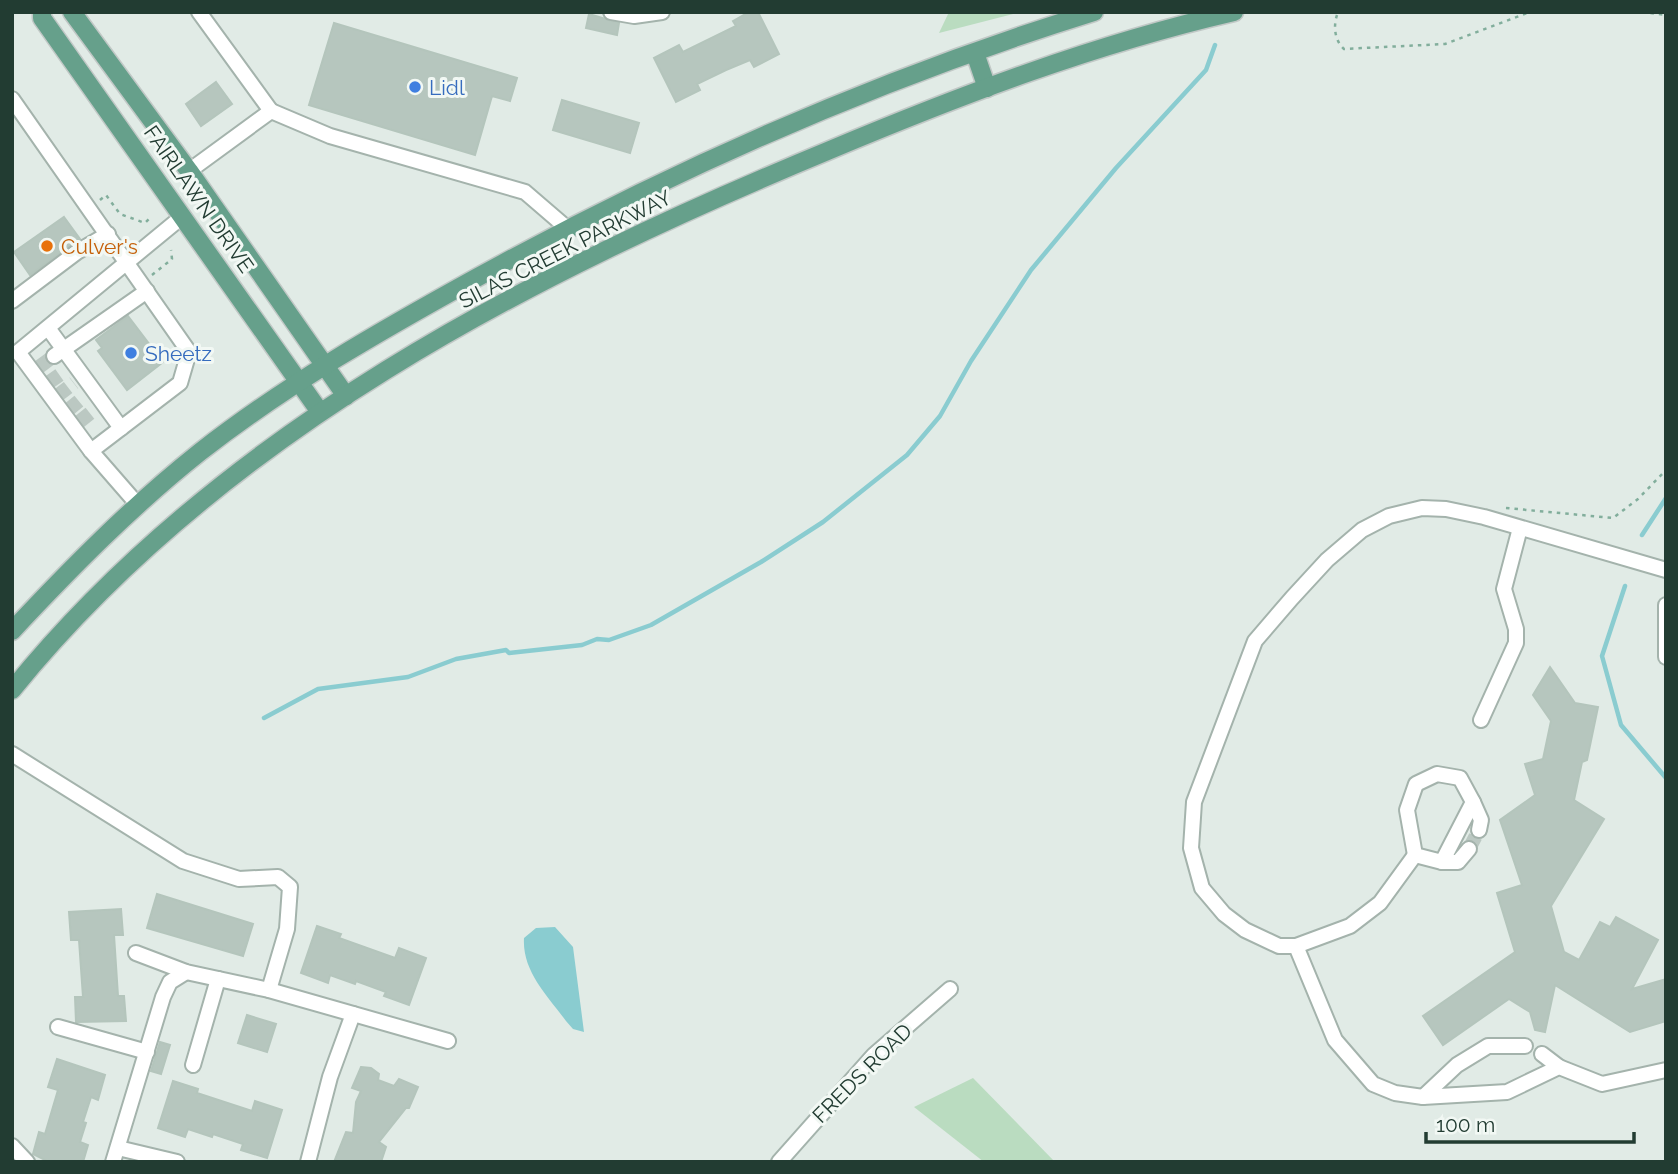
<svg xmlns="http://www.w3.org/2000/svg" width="1678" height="1174" viewBox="0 0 1678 1174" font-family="Raleway,sans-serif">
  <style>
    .green { fill: #badcc0 }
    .water { fill: #8accd0 }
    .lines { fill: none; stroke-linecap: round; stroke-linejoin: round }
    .stream { stroke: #8accd0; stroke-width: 4.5 }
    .building { fill: #b6c6be; stroke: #b4c5bc; stroke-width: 2 }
    .minor-tunnel { stroke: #bbc8c2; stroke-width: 14; stroke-dasharray: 14 7; stroke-linecap: butt }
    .minor-casing { stroke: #a4b3ac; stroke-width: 18 }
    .major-casing { stroke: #c1c8c6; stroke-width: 21 }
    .path { stroke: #82ae9c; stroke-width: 2.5; stroke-dasharray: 3.5 5; stroke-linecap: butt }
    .minor { stroke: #fff; stroke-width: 14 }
    .major { stroke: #66a08b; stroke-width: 18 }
    .shop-dot { fill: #3f7fe0; stroke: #f2f8f4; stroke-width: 2.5 }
    .food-dot { fill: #e8710a; stroke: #f2f8f4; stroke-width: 2.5 }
    .labels { text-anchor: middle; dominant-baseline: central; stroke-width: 6; stroke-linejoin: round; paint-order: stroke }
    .shop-label { font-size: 21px; fill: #366cbe; stroke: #f2f8f4; text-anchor: start }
    .street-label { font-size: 21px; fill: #223c32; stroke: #f2f8f4 }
    .food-label { font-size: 21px; fill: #c56008; stroke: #f2f8f4; text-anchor: start }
  </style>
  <rect width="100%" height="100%" fill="#e1ebe6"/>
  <!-- green -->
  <g class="green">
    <path d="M949 12H1021L939 33Z"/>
    <path d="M973 1078 1055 1162H984L914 1107Z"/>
  </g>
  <!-- water -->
  <path class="water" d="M555 927 573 947 584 1032 573 1029 566 1021C547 995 522 971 524 938L536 928Z"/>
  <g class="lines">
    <!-- stream -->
    <g class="stream">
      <path d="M1642 535 1666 498"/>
      <path d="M1625 586 1602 656 1621 725 1666 778"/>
      <path d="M264 718 318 689 408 677 456 659 506 650 509 653 582 645 597 639 609 640 651 625 761 562 823 522 907 455 940 416 971 361 1031 270 1116 168 1206 70 1215 45"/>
    </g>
  </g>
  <!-- building -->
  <g class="building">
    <path d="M749 12H758L779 54 754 67 750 60 726 70 697 84 700 90 676 102 654 58 679 45 683 52 736 26 733 21Z"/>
    <path d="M589 14 619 23 617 35 586 28Z"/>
    <path d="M334 23 517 78 510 101 492 96 475 155 309 105Z"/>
    <path d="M216 82 232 104 201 126 186 104Z"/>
    <path d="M562 100 639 123 630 153 553 130Z"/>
    <path d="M64 217 80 239 30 275 14 252Z"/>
    <path d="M128 316 163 362 127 390 98 351 102 348 96 340Z"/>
    <path d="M1550 667 1575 703 1598 707 1587 760 1582 762 1574 800 1604 819 1551 906 1564 952 1579 960 1600 922 1610 927 1616 917 1658 940 1632 989 1666 979V1021L1630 1032 1555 985 1545 1032 1535 1030 1530 1012 1509 999 1443 1045 1423 1016 1515 952 1497 893 1522 885 1500 820 1535 795 1525 764 1543 759 1551 721 1533 695Z"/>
    <path d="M157 894 253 924 243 956 147 928Z"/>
    <path d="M121 909 123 935H114L118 996H124L126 1021 76 1022 75 997H83L79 940H71L69 912Z"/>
    <path d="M317 926 341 934 339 938 395 958 399 948 426 958 409 1005 384 996 386 992 356 981 355 984 330 975 328 983 301 973Z"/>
    <path d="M247 1015 276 1024 267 1052 238 1043Z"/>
    <path d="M160 1042 170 1045 161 1074 151 1071Z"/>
    <path d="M57 1059 105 1075 98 1100 91 1097 83 1122 86 1123 80 1142 88 1145 83 1162H49L33 1154 39 1132 45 1134 58 1090 48 1087Z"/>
    <path d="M361 1067 371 1068 379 1074 378 1080 394 1086 399 1079 418 1087 409 1108H406L379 1142 386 1147 381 1162H334L346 1132 353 1133 356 1102 361 1091 352 1088Z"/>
    <path d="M173 1081 198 1089 197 1093 252 1111 255 1101 282 1110 267 1158 241 1150 243 1144 213 1134 212 1137 188 1129 185 1137 158 1128Z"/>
  </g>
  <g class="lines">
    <!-- minor-tunnel -->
    <g class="minor-tunnel">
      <path d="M39 367 54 356"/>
      <path d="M48 383 65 371"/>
      <path d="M57 396 74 383"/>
      <path d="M68 410 84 397"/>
      <path d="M79 422 94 410"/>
      <path d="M1469 849 1479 830"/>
    </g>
    <defs>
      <g id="minor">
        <path d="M611 12 634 16 662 12"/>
        <path d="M12 99 189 352 180 383 91 451"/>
        <path d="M271 111 330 136 525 192 568 229"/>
        <path d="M189 171 271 111 199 12"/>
        <path d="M12 301 77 252 108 234"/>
        <path d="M48 328 121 428"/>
        <path d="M54 356 147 291"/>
        <path d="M138 505 91 451 18 352 183 216"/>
        <path d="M1666 605V657"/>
        <path d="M1481 720 1516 643V629L1504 589 1520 528"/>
        <path d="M12 754 183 861 239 879 278 877 290 887 287 929 269 990"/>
        <path d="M1437 774 1460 778 1473 802 1442 862 1415 855 1407 810 1416 784Z"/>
        <path d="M1473 802 1481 820 1479 830"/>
        <path d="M1415 855 1380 903 1350 926 1296 946H1279L1245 930 1224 914 1202 888 1191 848 1194 802 1255 641 1292 598 1327 560 1362 530 1389 516 1422 508 1446 509 1484 517 1666 570"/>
        <path d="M1442 862H1458L1469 849"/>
        <path d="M1296 946 1335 1040 1373 1084 1395 1093 1423 1097 1507 1092 1559 1067 1602 1084 1666 1070"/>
        <path d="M136 953 186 972 269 990 448 1041"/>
        <path d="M58 1027 147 1052"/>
        <path d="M1542 1054 1559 1067"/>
        <path d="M193 1065 218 979"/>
        <path d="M1423 1097 1457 1065 1488 1046H1525"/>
        <path d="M12 1146 27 1162"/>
        <path d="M118 1148 177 1162"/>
        <path d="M113 1162 163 997 170 982 186 972"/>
        <path d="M308 1162 330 1077 353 1014"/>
        <path d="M779 1162 874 1055 950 989"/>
      </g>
      <g id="major">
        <path d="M42 12V18L320 412"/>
        <path d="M72 12 189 171 346 396"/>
        <path d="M975 53 987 88"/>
        <path d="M12 631C71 568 132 506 200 452 287 384 382 330 478 277 674 169 881 78 1094 12"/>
        <path d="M12 690C221 432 528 275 830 150 961 95 1095 44 1234 12"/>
      </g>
    </defs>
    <!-- minor casing -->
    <use href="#minor" class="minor-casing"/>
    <!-- major casing -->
    <use href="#major" class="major-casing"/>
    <!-- path -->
    <g class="path">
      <path d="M1642 12 1666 15"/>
      <path d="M1337 15C1333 27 1335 41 1344 49L1445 44 1530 12"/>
      <path d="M100 200 106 195 120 214 145 223 149 219"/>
      <path d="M152 275 172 259 171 250"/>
      <path d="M1506 508 1613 518 1638 499 1666 470"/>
    </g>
    <!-- minor -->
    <use href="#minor" class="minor"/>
    <!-- major -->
    <use href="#major" class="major"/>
  </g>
  <!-- markers -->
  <g class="shop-dot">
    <circle cx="415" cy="87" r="7"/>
    <circle cx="131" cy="353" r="7"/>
  </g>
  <circle class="food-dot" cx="47" cy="246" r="7"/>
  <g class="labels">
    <!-- shop labels -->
    <g class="shop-label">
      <text x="429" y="87">Lidl</text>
      <text x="145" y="353">Sheetz</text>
    </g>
    <!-- street labels -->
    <g class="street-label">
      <text transform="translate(199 199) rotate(55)">FAIRLAWN DRIVE</text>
      <text transform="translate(565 249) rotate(-27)">SILAS CREEK PARKWAY</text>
      <text transform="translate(862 1073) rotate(-45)">FREDS ROAD</text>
    </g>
    <!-- food labels -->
    <g class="food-label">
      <text x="61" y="246">Culver's</text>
    </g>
  </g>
  <!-- border -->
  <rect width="1678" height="1174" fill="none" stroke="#223c32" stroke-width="28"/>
  <!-- scale -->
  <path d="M1426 1132v10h208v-10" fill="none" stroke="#223c32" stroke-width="3.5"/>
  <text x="1436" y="1132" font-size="21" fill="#223c32" stroke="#f2f8f4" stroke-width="5" paint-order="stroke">100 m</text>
</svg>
